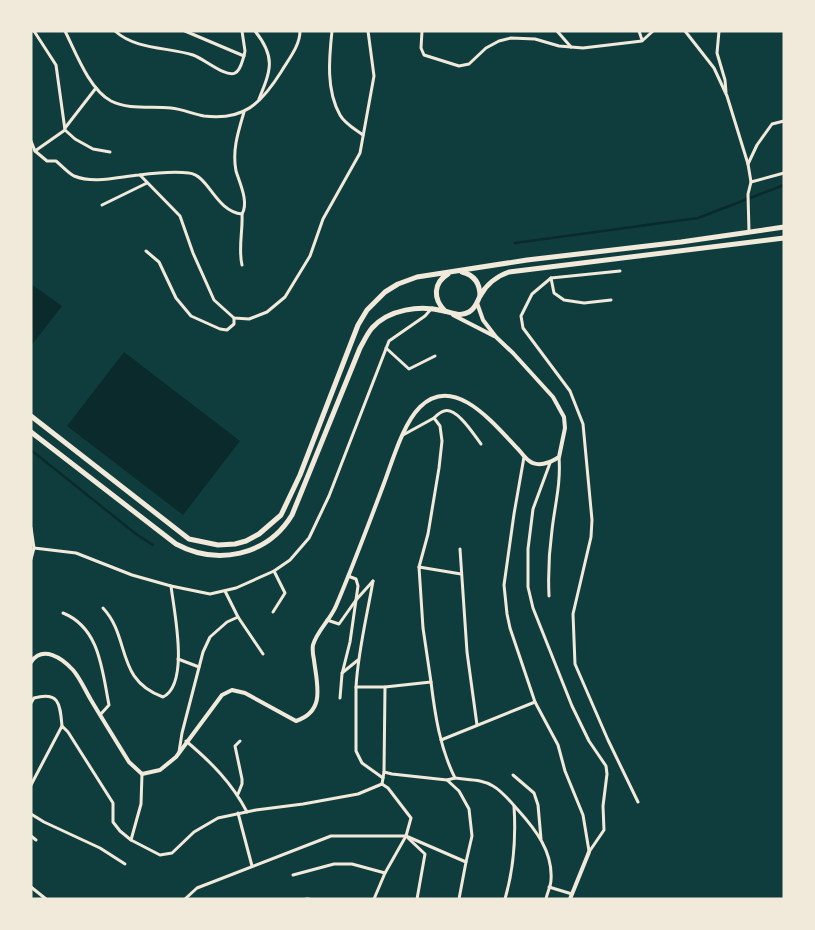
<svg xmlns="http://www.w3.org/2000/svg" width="815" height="930" viewBox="0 0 815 930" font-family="Rubik,sans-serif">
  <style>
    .water { fill: #0a2a2b }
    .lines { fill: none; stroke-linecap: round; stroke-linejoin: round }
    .stream { stroke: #0a2a2b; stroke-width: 2.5 }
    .minor { stroke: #f1e9da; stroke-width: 3 }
    .tertiary { stroke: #f1e9da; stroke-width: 4 }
    .primary { stroke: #f1e9da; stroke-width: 5 }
  </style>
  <rect width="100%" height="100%" fill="#0f3d3e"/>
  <!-- water -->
  <g class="water">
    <path d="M31 284 62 306 31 346Z"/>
    <path d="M124 352 240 441 183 515 67 426Z"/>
  </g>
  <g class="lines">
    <!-- stream -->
    <g class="stream">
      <path d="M515 243 698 218 784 185"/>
      <path d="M31 450 136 534 153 545"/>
    </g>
    <!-- minor -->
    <g class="minor">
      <path d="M34 31 56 65 65 130 75 139 93 149 110 152"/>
      <path d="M65 31C76 53 89 89 111 101 129 110 151 106 171 108 182 109 193 114 204 116 243 121 261 104 281 72 288 60 300 46 300 31"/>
      <path d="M115 31C136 50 168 47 193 55 203 58 226 78 235 73 241 70 242 61 244 56"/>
      <path d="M185 31 244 56 245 51 242 31"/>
      <path d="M255 31C276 57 271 70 259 99"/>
      <path d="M332 31C329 59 326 90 340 115 345 124 355 129 363 135"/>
      <path d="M422 31 421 48 424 55 459 66 469 64 486 48 499 41 511 38 535 39 559 46 583 48 642 41 653 31"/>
      <path d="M557 31 571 47"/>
      <path d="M639 31 642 40"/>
      <path d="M685 31 714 68 727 96 748 164 751 182 748 194 749 232"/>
      <path d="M719 31 717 53 725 80 726 92"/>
      <path d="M65 128 96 88"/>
      <path d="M31 141 35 151 47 161H56C61 165 68 173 74 176 94 184 118 177 139 175 154 173 175 171 189 173 209 175 215 211 242 214 249 202 240 184 236 171 232 151 238 132 244 112"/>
      <path d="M35 151 65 130"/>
      <path d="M748 164 757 145 772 124 784 121"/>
      <path d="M140 175 180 216 193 253 214 300 234 318 249 319 267 312 285 297 310 256 323 219 360 153 374 76 368 31"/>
      <path d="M751 182 784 173"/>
      <path d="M102 205 147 183"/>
      <path d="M242 214C243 231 238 248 242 265"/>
      <path d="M146 251 159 262 176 298 191 316 220 329 227 330 234 324V318"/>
      <path d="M620 271 551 278 532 294 521 316 523 328 570 391 583 424 592 520 591 537 573 614 575 664 608 740 638 802"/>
      <path d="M551 278 554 293 564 300 584 303 611 300"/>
      <path d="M386 348 409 369 435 356"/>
      <path d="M434 418C437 415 440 412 444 411 457 407 474 435 481 444"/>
      <path d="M403 435 434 418 440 426 442 441 439 468 428 534 419 567"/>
      <path d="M524 457 514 514 504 585 507 614 510 628 535 702 558 745 565 771 583 815 589 851"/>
      <path d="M550 463 533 509 528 549V587L533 608 572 706 589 741 606 766 607 774 603 806 604 830 589 852"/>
      <path d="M31 528 34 548 31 559"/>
      <path d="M34 548 76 553 132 575 171 586 210 594 236 588 274 571 290 560 309 538 329 496 389 341 425 316 432 308"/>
      <path d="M460 549 467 652 477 725"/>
      <path d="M549 596C548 574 549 552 552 530 555 504 561 484 559 457"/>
      <path d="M103 608C131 638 115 680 163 697 190 684 174 611 171 586"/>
      <path d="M273 612 285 593 274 571"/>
      <path d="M63 613C100 628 102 670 109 705L100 715"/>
      <path d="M238 617 263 654"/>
      <path d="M327 620 339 624 356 600 373 581"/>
      <path d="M178 659 199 667"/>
      <path d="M342 673 358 660"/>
      <path d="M431 682 423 628 419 567 461 574"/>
      <path d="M356 687C358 651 367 616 373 581"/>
      <path d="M340 698 342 674 350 642 358 586 356 579 348 576"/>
      <path d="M31 703 34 698C60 691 60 705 62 726"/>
      <path d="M441 740 535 702"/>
      <path d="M186 741C211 762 232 783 247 812"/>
      <path d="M179 752 182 733 203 652 210 637 227 622 238 617 225 591"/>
      <path d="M384 772 385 687 431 682C435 715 440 748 455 778L447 780"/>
      <path d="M513 775 534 793 538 805 541 839"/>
      <path d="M383 778 362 763 356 751V687H385"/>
      <path d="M455 778C468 780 482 779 493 786 502 791 510 801 518 810 536 830 553 852 551 880 551 886 547 893 546 899"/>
      <path d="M382 784 384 772 392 774 447 780 459 791 469 809 472 836 466 862"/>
      <path d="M31 785 62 726 68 732 113 803V822L120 831 131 840 160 855 172 853 194 832 218 818 256 810 303 804 358 794 382 784 388 788 411 818 406 836 385 873 374 899"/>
      <path d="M238 794 242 784V779L235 746 240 741"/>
      <path d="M238 813 252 866"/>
      <path d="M31 814 44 822 100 848 125 864"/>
      <path d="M31 836 36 840"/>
      <path d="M408 838 425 854 417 899"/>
      <path d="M131 840 141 804 142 774"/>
      <path d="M293 875 334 864H352L385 873"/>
      <path d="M31 887 46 899"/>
      <path d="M549 887 572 894"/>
      <path d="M185 899 197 888 331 836H406L466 862 459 899"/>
      <path d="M306 899H309"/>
      <path d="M505 899C514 868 516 837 514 806"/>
    </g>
    <!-- tertiary -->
    <g class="tertiary">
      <path d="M453 315 494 336"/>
      <path d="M31 662C43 645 62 658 73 670 80 678 85 690 91 700 103 720 116 741 129 762L142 774 160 770 176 757 222 695 232 690 245 693 296 721C326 711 317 685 314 660 313 655 312 650 313 645 317 631 330 620 336 606 353 566 368 526 383 486 392 463 402 425 420 407 454 373 494 424 518 449 521 452 524 457 528 460 537 468 550 463 559 457L565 428 564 417 553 397 513 353 496 337 483 320 477 303"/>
      <path d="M570 899 589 852"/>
    </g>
    <!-- primary -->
    <g class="primary">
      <path d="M462 272C474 275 480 283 480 296"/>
      <path d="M445 311C433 299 433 283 448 274"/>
      <path d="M31 416 189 539 218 545 235 544 246 541 259 534 281 515 300 475 358 325 367 310 385 292 398 284 417 277 527 260 681 242 784 227"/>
      <path d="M31 432 176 544C217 566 267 556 292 515L360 348C364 341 367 334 372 328 389 309 420 305 444 311 453 313 460 317 469 312 476 308 477 302 480 296 486 285 497 276 509 272L784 238"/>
    </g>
  </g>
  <!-- border -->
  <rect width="815" height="930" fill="none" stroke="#f1e9da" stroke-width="65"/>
</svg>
